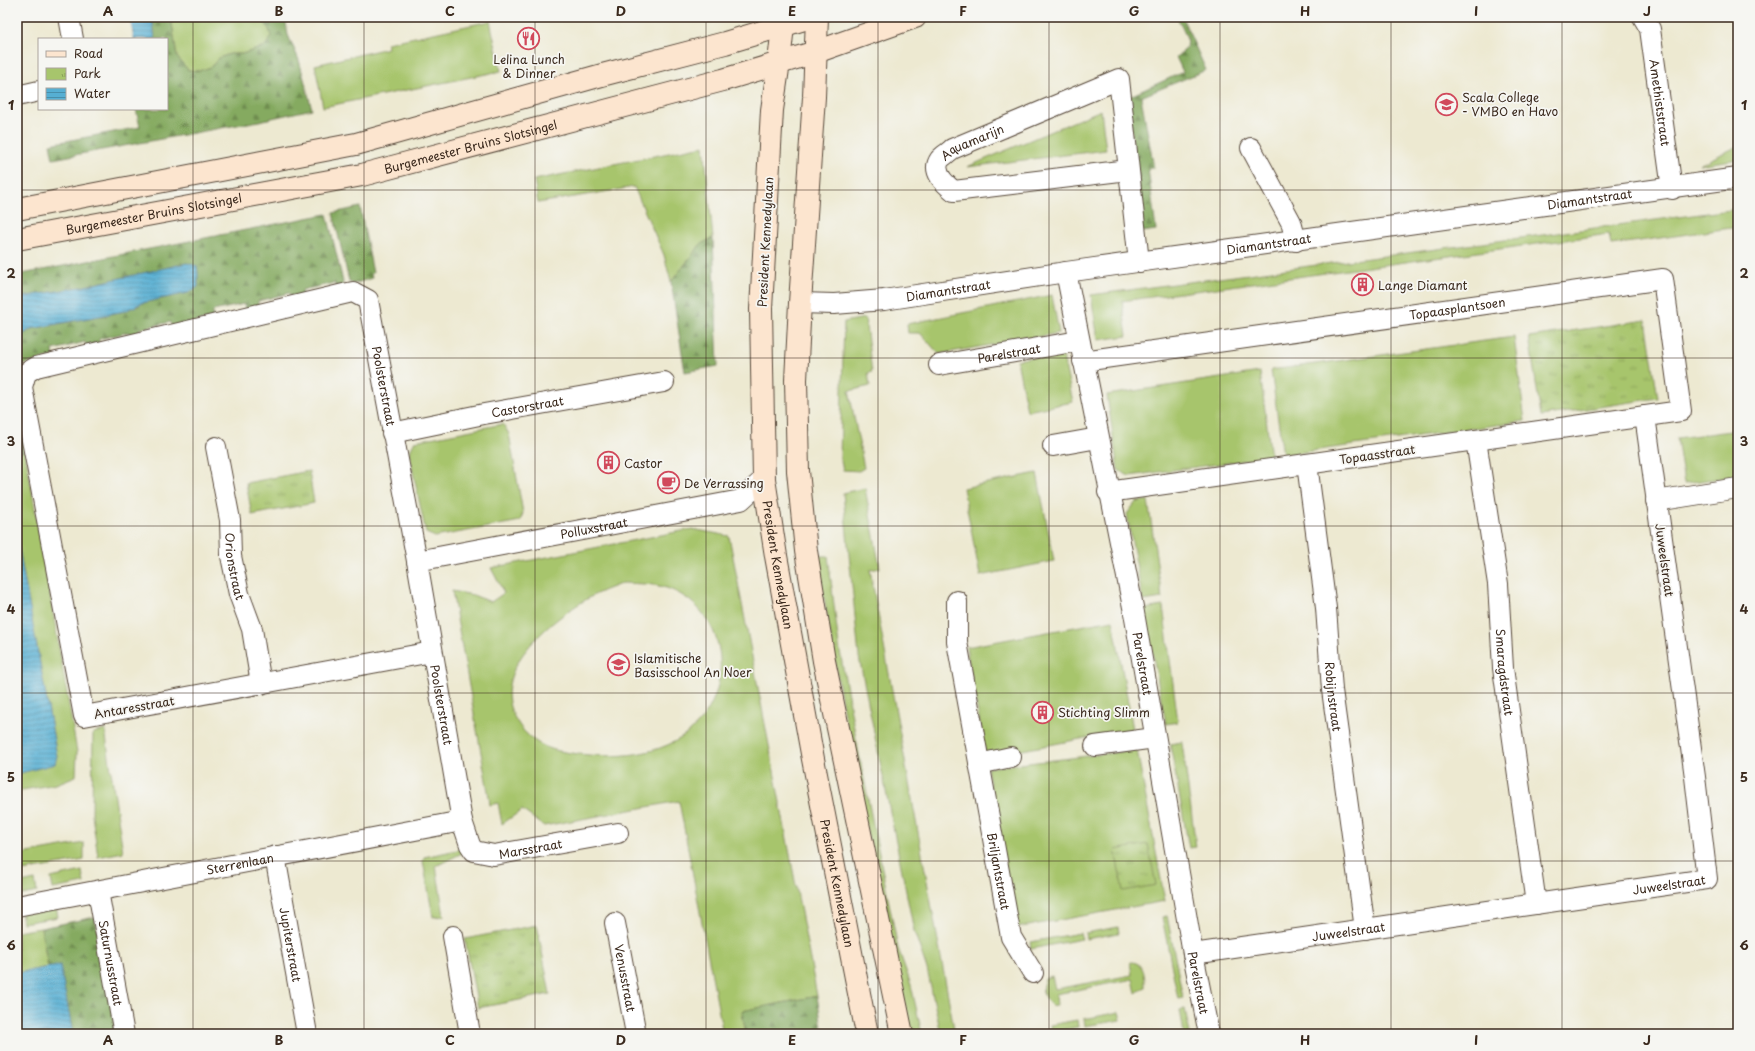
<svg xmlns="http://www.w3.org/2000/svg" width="1755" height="1051" viewBox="0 0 1755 1051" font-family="'Playpen Sans',sans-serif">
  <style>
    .green { fill: #a7c56c; stroke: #717845; fill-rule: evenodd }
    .forest { fill: url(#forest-firs); stroke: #606a3f }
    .park { fill: url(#park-tufts); stroke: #717845 }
    .water { fill: url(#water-rules); stroke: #486c78 }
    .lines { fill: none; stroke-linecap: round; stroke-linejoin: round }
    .street-casing { stroke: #564739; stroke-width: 22 }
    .secondary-casing { stroke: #564739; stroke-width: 24 }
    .street { stroke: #fff; stroke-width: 20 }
    .secondary { stroke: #fce5cf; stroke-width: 22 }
    .grid { fill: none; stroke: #3b2a1e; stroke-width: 1; stroke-opacity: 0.55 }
    .labels { text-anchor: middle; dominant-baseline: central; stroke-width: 3.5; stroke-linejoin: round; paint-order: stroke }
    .poi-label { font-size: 12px; fill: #3b2a1e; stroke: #f6f6f2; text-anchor: start }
    .street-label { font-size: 12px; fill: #3b2a1e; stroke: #f6f6f2 }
    .neatline { fill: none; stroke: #3b2a1e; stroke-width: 1.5 }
    .grid-label { font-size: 13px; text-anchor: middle; font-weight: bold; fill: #3b2a1e }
  </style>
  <defs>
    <pattern id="forest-firs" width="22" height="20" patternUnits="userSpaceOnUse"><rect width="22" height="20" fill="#85aa60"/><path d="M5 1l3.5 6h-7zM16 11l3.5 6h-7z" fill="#6e8b4f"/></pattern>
    <pattern id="park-tufts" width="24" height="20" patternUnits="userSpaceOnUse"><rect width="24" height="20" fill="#a7c56c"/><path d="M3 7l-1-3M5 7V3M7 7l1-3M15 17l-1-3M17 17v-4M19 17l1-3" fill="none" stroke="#89a058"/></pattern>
    <pattern id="water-rules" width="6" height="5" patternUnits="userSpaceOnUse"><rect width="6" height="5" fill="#56afd3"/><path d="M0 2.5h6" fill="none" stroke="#488fab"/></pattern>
  </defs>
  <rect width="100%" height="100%" fill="#f6f6f2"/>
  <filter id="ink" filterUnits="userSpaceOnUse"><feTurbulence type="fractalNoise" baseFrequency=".025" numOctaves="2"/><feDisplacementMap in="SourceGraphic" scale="8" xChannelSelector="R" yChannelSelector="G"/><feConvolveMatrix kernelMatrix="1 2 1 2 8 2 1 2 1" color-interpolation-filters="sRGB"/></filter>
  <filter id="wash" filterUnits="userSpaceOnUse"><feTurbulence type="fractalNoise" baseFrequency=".012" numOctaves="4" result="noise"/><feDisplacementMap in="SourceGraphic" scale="16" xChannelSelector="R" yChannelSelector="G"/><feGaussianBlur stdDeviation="0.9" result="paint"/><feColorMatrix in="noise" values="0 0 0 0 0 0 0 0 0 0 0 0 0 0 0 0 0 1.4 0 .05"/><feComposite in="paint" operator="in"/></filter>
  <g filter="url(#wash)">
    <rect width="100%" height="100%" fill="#ede9d1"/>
    <!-- green -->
    <g class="green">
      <path d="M171 17C190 17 247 13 261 20 268 24 271 31 271 38L264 47 242 54H230L219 58 211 67 199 71 188 70 177 57Z"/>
      <path d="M490 21 501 71 323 107 315 65 388 48 387 43Z"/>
      <path d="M1101 110 1106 150 967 167Z"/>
      <path d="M704 146 713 238 701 244 671 282 664 255 634 187 538 203 534 180Z"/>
      <path d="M1738 146V159L1699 165Z"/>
      <path d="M1738 209V227L1611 245 1609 234 1122 301 1127 336 1098 340 1091 295Z"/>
      <path d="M1052 295 1059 333 939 354 920 333H908L907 324Z"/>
      <path d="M865 318 872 372 868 373 870 386 849 391 864 468 859 471 843 470 840 457 844 322Z"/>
      <path d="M1514 337 1525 421 1283 455 1271 370Z"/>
      <path d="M1062 352 1073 402 1027 411 1017 360Z"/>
      <path d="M1260 372 1271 457 1129 476 1118 470 1107 395Z"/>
      <path d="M503 424 509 434 523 513 520 521 435 537 426 533 409 453 415 441Z"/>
      <path d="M1738 430V476L1684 483 1677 438Z"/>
      <path d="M25 451 77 752 76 776 56 784 17 791V774L54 764 57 756 17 538V453Z"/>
      <path d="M1037 473 1054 561 980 576 963 488Z"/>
      <path d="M865 488 880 568 870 570 955 1034H941L927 969 914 931 859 657 843 493Z"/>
      <path d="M1148 500 1162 598 1143 601 1127 514 1136 502Z"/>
      <path d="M692 529 729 536 817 996 742 1011 746 1034H723L679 801 544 826 522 810 502 824 498 803 490 805 489 797 452 591 473 595 491 602 504 593 491 568ZM623 583C639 584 658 583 674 591 734 619 735 703 681 738 646 760 598 758 559 751 540 747 526 737 516 720 486 672 550 621 587 599 598 592 611 588 623 583Z"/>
      <path d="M817 556H828L839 646 856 739 898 948 911 985 922 1034H911L854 773Z"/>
      <path d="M1163 606 1178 722 1166 724 1144 609Z"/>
      <path d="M1113 620 1133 729 986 757 966 647Z"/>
      <path d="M105 730 123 852 98 857 92 815 93 733Z"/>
      <path d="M1182 742 1196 847 1189 848 1170 744Z"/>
      <path d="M1137 750 1165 901 1016 928 987 768Z"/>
      <path d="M84 843V860L17 872V855Z"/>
      <path d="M462 849V853L436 866 444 916 433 917 423 861 424 857Z"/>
      <path d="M82 871 84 883 53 889 51 878Z"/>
      <path d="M35 880 37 892 17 896V884Z"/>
      <path d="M56 906 58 917 23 923 21 912Z"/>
      <path d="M1167 916 1183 998 1178 999 1162 917Z"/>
      <path d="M1118 927 1119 933 1086 939 1085 933Z"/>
      <path d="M41 928 48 967 17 973V932Z"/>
      <path d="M1080 933 1082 939 1031 949 1030 942Z"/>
      <path d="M1130 962C1144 962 1145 974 1145 987L1136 993 1133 979 1056 994 1057 1006 1051 1005C1042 997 1040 988 1046 978L1052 976 1055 989 1132 975Z"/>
      <path d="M1185 1009 1190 1034H1184L1180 1010Z"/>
      <path d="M1119 1012 1121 1020 1085 1026 1084 1019Z"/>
      <path d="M1077 1020 1078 1027 1051 1032 1050 1025Z"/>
    </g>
    <!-- forest -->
    <g class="forest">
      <path d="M152 17H171L177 57 188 70 199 71 211 67 219 58 230 54H242L264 47 271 38C270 24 262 20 249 17H285L288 35 299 60 312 109 259 121 53 159 50 144 140 127 136 109H167V39H155Z"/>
      <path d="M1177 17H1182L1206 70 1141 97 1154 168H1148L1156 230 1142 232 1128 97 1183 72 1176 57 1186 49 1187 38Z"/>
      <path d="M360 207 373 273 371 274 372 278 353 284 349 281 333 213Z"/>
      <path d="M327 214 343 282 342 286 336 287 334 283 302 290 303 295 292 299 289 293 258 301V307L246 310 244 304 213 311V318L172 327 170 322 139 329 140 334 132 337 129 332 99 339V343L87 347 85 342 53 350 54 356 21 365 17 368V336L24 334 31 329 125 311 142 303 188 293 187 263 81 287 17 298V275Z"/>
      <path d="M713 238 718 366 685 372 671 282 701 244Z"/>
      <path d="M17 407 25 451 17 453Z"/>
      <path d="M95 917 117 1034H73L60 965 48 967 41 928Z"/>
      <path d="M817 996 823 1034H746L742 1011Z"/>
    </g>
    <!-- park -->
    <g class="park">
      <path d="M1646 320 1658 398 1541 416 1529 337Z"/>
      <path d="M309 471 314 503 252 515 246 483Z"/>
      <path d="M1148 844 1156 885 1123 891 1115 850Z"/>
      <path d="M537 925 550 994 478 1008 465 939Z"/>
    </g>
    <!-- water -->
    <g class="water">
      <path d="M130 17H152L155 39H134Z"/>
      <path d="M187 263 197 266 198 273V287L188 293 142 303 125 311 31 329 24 334 17 336V298L81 287Z"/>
      <path d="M17 538 57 756 55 764 17 774Z"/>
      <path d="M60 965 73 1034H17V973Z"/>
    </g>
  </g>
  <g filter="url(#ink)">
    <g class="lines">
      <defs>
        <g id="street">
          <path d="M69 17 73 39"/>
          <path id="s1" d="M1643 17 1650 29 1672 189"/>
          <path d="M17 96 39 91"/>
          <path d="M1251 148 1291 222 1296 241"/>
          <path id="s2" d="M1128 170 954 191C945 184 931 172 940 159 943 156 949 152 952 149L1119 79 1139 262"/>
          <path id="s3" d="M1066 272 1133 607 1193 954 1209 1034"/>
          <path id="s4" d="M800 303 834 304 884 300 1066 272 1738 178"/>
          <path id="s5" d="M1083 361 1663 279 1681 411 1108 492"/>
          <path id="s6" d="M939 365 1079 341"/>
          <path id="s7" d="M392 433 484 414 664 382"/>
          <path id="s8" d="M1476 440 1498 584 1503 668 1536 904"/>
          <path d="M1053 446 1098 438"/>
          <path id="s9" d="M216 447 230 520 231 556 239 594 252 629 261 684"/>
          <path id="s10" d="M1307 464 1326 608 1332 690 1365 929"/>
          <path d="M1656 501 1738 488"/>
          <path id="s11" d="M417 561 741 500 764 479"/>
          <path id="s12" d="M957 601V642L1011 937 1033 973"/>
          <path id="s13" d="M432 652 84 716 22 387 26 373 36 367 348 293 353 292 368 300 417 561 462 821 470 845 474 851 494 855 618 833"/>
          <path d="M1095 746 1155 738"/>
          <path d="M979 764 1011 757"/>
          <path id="s14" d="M275 856 307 1034"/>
          <path id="s15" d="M98 891 124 1034"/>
          <path id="s16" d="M17 906 462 821"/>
          <path id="s17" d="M615 923 636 1034"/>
          <path d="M453 936 470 1034"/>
          <path id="s18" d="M1193 954 1707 879 1695 777 1645 416"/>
        </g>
        <g id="secondary">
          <path id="s19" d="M784 17 779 62 772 110 761 309 764 479 776 556 813 759 867 1034"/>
          <path d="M817 17 814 97 800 303 796 380 798 471 806 551 824 661 902 1034"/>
          <path d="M17 209 356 144 602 75 725 43 811 17"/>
          <path id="s20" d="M17 239 362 175 723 80 816 52 915 17"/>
        </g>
      </defs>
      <!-- street casing -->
      <use href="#street" class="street-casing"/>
      <!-- secondary casing -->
      <use href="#secondary" class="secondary-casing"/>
      <!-- street -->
      <use href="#street" class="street"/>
      <!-- secondary -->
      <use href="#secondary" class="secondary"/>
    </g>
  </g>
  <!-- grid -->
  <path class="grid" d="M193 17V1034M364 17V1034M535 17V1034M706 17V1034M878 17V1034M1049 17V1034M1220 17V1034M1391 17V1034M1562 17V1034M17 190H1738M17 358H1738M17 526H1738M17 693H1738M17 861H1738"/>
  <!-- icons -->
  <defs>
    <symbol id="restaurant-ring" viewBox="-11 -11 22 22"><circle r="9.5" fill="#f6f6f2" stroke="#d1495b" stroke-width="1.5"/><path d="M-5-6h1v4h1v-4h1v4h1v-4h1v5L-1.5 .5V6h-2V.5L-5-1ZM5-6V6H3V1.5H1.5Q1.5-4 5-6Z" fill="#d1495b"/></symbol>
    <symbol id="university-ring" viewBox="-11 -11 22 22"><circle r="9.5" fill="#f6f6f2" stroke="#d1495b" stroke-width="1.5"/><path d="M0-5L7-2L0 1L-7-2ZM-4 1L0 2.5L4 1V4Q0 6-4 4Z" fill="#d1495b"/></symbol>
    <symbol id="building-ring" viewBox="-11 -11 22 22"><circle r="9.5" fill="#f6f6f2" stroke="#d1495b" stroke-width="1.5"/><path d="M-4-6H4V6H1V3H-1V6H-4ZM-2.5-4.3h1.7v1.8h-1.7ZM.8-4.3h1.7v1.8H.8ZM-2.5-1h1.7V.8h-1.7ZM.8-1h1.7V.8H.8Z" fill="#d1495b"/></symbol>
    <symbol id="cafe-ring" viewBox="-11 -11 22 22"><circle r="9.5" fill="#f6f6f2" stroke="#d1495b" stroke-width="1.5"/><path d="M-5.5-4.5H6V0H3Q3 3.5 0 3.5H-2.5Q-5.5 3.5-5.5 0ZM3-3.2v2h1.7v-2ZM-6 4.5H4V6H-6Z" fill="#d1495b"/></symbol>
    <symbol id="school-ring" viewBox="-11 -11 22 22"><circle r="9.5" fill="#f6f6f2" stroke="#d1495b" stroke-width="1.5"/><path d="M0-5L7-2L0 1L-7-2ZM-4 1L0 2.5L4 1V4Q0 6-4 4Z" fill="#d1495b"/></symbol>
  </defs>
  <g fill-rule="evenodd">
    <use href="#restaurant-ring" x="516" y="26" width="25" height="25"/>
    <use href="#university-ring" x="1434" y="92" width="25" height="25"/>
    <use href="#building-ring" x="1350" y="272" width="25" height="25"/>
    <use href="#building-ring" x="596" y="450" width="25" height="25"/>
    <use href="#cafe-ring" x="656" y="470" width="25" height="25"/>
    <use href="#school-ring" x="606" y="652" width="25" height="25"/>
    <use href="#building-ring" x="1030" y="700" width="25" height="25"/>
  </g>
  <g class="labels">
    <!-- poi labels -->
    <g class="poi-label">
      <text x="529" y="59" text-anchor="middle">Lelina Lunch<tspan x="529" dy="14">&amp; Dinner</tspan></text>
      <text x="1462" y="97">Scala College<tspan x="1462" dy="14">- VMBO en Havo</tspan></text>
      <text x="1378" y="285">Lange Diamant</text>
      <text x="624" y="463">Castor</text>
      <text x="684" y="483">De Verrassing</text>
      <text x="634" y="658">Islamitische<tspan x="634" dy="14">Basisschool An Noer</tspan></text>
      <text x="1058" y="712">Stichting Slimm</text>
    </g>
    <!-- street labels -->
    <g class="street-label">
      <text stroke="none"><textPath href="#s1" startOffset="88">Amethiststraat</textPath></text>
      <text stroke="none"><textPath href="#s2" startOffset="251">Aquamarijn</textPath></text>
      <text stroke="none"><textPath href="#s20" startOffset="463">Burgemeester Bruins Slotsingel</textPath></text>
      <text stroke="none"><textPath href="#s4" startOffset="797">Diamantstraat</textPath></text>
      <text stroke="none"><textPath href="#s20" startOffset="139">Burgemeester Bruins Slotsingel</textPath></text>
      <text transform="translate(765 242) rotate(-87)">President Kennedylaan</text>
      <text stroke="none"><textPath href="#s4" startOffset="473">Diamantstraat</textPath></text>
      <text stroke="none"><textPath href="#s4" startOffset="149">Diamantstraat</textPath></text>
      <text stroke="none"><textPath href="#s5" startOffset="378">Topaasplantsoen</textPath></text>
      <text stroke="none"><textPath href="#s6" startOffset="71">Parelstraat</textPath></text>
      <text stroke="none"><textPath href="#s13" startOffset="1145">Poolsterstraat</textPath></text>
      <text stroke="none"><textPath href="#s7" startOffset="138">Castorstraat</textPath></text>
      <text transform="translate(1377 454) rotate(-8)">Topaasstraat</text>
      <text stroke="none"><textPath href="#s11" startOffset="180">Polluxstraat</textPath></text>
      <text transform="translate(1665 560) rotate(82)">Juweelstraat</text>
      <text stroke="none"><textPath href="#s19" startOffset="550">President Kennedylaan</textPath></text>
      <text stroke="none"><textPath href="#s9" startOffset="121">Orionstraat</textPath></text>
      <text stroke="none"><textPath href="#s3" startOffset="399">Parelstraat</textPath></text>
      <text stroke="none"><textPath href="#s8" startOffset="234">Smaragdstraat</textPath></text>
      <text stroke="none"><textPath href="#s10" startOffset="234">Robijnstraat</textPath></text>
      <text stroke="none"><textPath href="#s13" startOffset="1469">Poolsterstraat</textPath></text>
      <text transform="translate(134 707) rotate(-10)">Antaresstraat</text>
      <text stroke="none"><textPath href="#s13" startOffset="1677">Marsstraat</textPath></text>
      <text stroke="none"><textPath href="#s16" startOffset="227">Sterrenlaan</textPath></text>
      <text stroke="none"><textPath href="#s12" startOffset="274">Briljantstraat</textPath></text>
      <text stroke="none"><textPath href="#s18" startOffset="481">Juweelstraat</textPath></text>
      <text stroke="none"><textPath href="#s19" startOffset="874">President Kennedylaan</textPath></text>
      <text stroke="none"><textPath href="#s18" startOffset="157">Juweelstraat</textPath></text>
      <text stroke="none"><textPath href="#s14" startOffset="90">Jupiterstraat</textPath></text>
      <text stroke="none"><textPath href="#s15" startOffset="73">Saturnusstraat</textPath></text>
      <text stroke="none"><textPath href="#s17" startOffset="56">Venusstraat</textPath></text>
      <text stroke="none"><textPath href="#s3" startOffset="723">Parelstraat</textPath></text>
    </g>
  </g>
  <!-- margin -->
  <rect width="1755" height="1051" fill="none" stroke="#f6f6f2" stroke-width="44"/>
  <!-- legend -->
  <rect x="38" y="38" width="130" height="72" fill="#f6f6f2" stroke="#aba49d"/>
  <rect x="46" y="51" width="20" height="6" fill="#fce5cf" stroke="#aba49d"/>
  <text x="74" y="58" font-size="12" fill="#3b2a1e">Road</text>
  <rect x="46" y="68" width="20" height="12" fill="url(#park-tufts)" stroke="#aba49d"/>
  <text x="74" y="78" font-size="12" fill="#3b2a1e">Park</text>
  <rect x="46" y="88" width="20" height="12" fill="url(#water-rules)" stroke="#aba49d"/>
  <text x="74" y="98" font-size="12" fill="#3b2a1e">Water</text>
  <rect x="22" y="22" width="1711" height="1007" class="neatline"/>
  <g class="grid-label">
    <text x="108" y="16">A</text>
    <text x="279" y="16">B</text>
    <text x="450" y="16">C</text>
    <text x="621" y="16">D</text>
    <text x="792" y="16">E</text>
    <text x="963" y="16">F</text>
    <text x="1134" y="16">G</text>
    <text x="1305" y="16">H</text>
    <text x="1476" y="16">I</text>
    <text x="1647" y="16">J</text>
    <text x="11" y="110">1</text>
    <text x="1744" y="110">1</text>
    <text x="11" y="278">2</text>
    <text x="1744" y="278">2</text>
    <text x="11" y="446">3</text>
    <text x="1744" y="446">3</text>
    <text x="11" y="614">4</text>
    <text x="1744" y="614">4</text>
    <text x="11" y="782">5</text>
    <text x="1744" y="782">5</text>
    <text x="11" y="950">6</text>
    <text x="1744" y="950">6</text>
    <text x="108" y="1045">A</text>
    <text x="279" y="1045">B</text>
    <text x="450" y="1045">C</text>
    <text x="621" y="1045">D</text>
    <text x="792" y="1045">E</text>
    <text x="963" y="1045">F</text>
    <text x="1134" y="1045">G</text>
    <text x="1305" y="1045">H</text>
    <text x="1476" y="1045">I</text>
    <text x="1647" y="1045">J</text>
  </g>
</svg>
